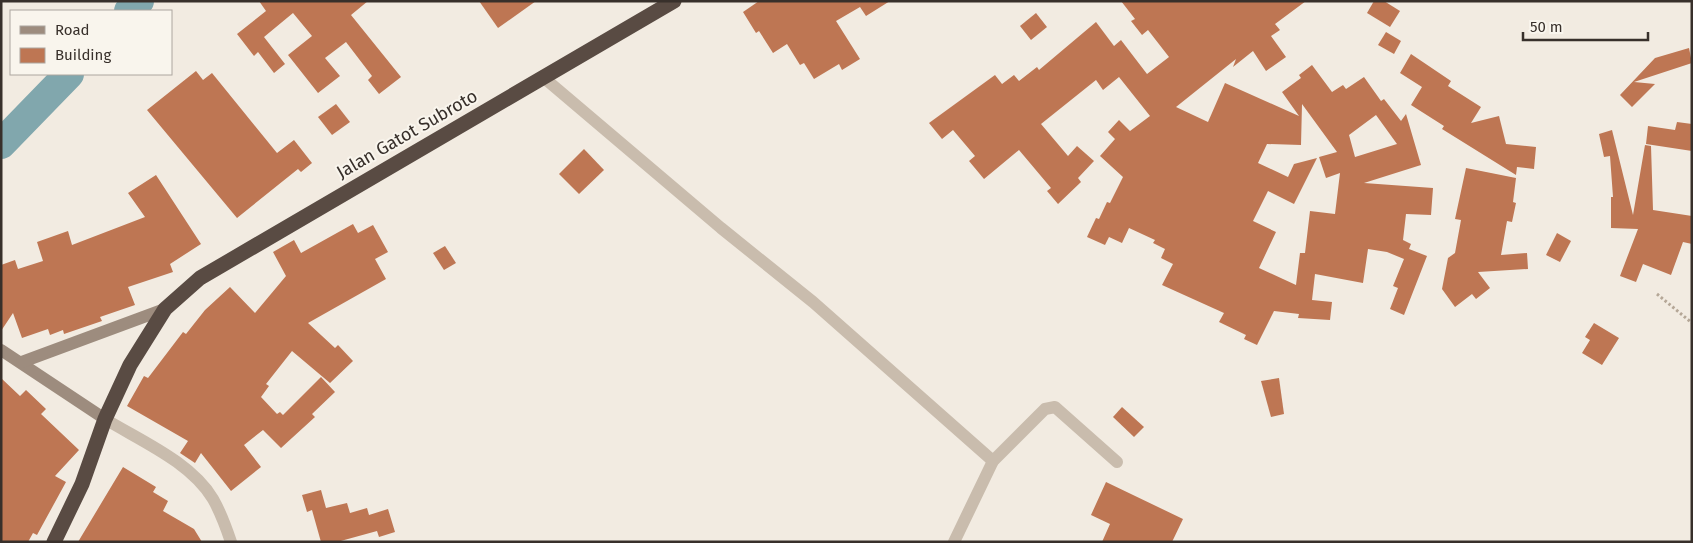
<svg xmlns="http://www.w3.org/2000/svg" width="1693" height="543" viewBox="0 0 1693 543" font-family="'Fira Sans',sans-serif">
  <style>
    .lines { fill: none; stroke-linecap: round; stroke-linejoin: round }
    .river { stroke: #81a7ad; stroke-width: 30 }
    .building { fill: #be7653; fill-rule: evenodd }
    .path { stroke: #b5a797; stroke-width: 3; stroke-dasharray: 2.5 2.5; stroke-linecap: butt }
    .street { stroke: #c9bcad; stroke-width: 12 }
    .secondary { stroke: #9d8c7e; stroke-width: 12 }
    .highway { stroke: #594b43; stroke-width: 15 }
    .labels { text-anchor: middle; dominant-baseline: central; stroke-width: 4; stroke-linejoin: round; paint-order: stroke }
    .street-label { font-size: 18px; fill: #38302b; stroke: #f9f5ed }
  </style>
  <rect width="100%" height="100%" fill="#f2ebe1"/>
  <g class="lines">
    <!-- river -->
    <g class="river">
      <path d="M129 11 139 1"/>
      <path d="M1 144 69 74"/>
    </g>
  </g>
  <!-- building -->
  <g class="building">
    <path d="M259 1H368L351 15 401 77 379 94 368 80 372 76 346 42 325 58 340 76 318 93 288 55 312 36 293 13 264 37 285 64 274 73 258 52 254 56 237 34 266 11Z"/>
    <path d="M479 1H536L498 28Z"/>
    <path d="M759 1H890L866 16 860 7 836 21 860 59 842 70 839 64 814 79 804 63 800 65 787 44 773 53 759 31 756 33 743 12Z"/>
    <path d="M1121 1H1306L1275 24 1280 30 1271 36 1286 57 1266 71 1253 51 1233 67 1236 59 1176 107 1208 122 1225 83 1299 116 1282 92 1301 78 1299 75 1312 65 1332 92 1343 85 1346 89 1364 77 1381 101 1384 99 1401 121 1406 114 1421 165 1364 183 1433 188 1431 215 1406 214 1403 240 1411 244 1409 249 1427 256 1404 315 1390 309 1398 288 1393 286 1404 259 1387 252 1368 249 1363 283 1315 274 1312 300 1332 302 1330 320 1298 318 1299 314 1274 311 1257 345 1244 339 1246 335 1219 322 1224 313 1162 285 1173 264 1161 258 1165 249 1153 243 1155 240 1129 228 1122 243 1109 237 1105 245 1087 237 1096 218 1099 219 1107 202 1110 203 1123 177 1100 156 1115 139 1108 132 1119 120 1130 131 1150 116 1119 77 1103 90 1096 80 1041 124 1068 156 1077 146 1094 161 1078 178 1081 182 1058 204 1047 191 1051 188 1019 150 984 179 969 161 975 156 953 130 942 139 929 123 995 75 1002 84 1014 75 1019 81 1037 67 1039 70 1096 22 1114 46 1121 40 1147 74 1169 57 1148 30 1142 35 1131 21 1135 19ZM1302 104 1337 152 1319 157 1326 178 1340 173 1335 214 1310 211 1305 253H1300L1296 285 1259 268 1276 232 1253 221 1268 191 1294 204 1317 158 1294 164 1288 177 1258 163 1267 144 1301 145ZM1376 115 1397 144 1355 157 1349 135Z"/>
    <path d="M1374 1H1384L1400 11 1390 27 1367 13Z"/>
    <path d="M1036 13 1047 27 1031 40 1020 26Z"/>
    <path d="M1386 32 1401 41 1394 54 1378 45Z"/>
    <path d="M1689 48 1692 63 1634 82 1655 84 1632 107 1620 95 1655 58Z"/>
    <path d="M1411 54 1451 81 1448 86 1481 107 1471 123 1499 116 1506 144 1536 147 1534 169 1517 167 1516 175 1442 129 1444 126 1411 105 1422 87 1400 73Z"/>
    <path d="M196 71 203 80 212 73 277 153 294 140 312 163 301 172 298 169 237 218 147 110Z"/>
    <path d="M336 104 350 122 332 135 318 117Z"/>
    <path d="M1677 122 1692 124V151L1646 144 1648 126 1675 130Z"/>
    <path d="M1612 130 1633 215 1645 145 1651 146 1653 210 1692 216V244L1683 242 1671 275 1643 264 1636 282 1620 276 1638 229 1611 228V197H1613L1610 156 1604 157 1599 134Z"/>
    <path d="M584 149 604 170 579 194 559 174Z"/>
    <path d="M1466 168 1516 178 1513 202 1516 203 1512 222 1507 221 1501 255 1527 253 1528 269 1478 272 1490 288 1476 299 1472 294 1455 307 1442 289 1448 258 1455 253 1461 220 1455 219Z"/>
    <path d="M156 175 201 244 170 264 173 272 128 287 135 305 100 317 102 321 64 334 63 330 50 335 48 329 22 338 13 313 1 331V265L15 260 18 269 43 261 37 242 68 231 72 245 145 217 128 193Z"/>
    <path d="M353 224 358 233 373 225 388 252 375 259 386 279 308 323 335 348 338 345 353 361 330 383 292 351 266 384 269 386 261 397 277 414 280 412 283 415 321 377 335 392 312 414 315 417 281 448 263 430 244 445 261 467 231 491 201 453 195 463 180 453 188 441 127 406 144 376 148 378 183 332 186 334 205 310 230 287 255 313 286 276 273 252 294 240 301 253Z"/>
    <path d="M1557 233 1571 241 1560 262 1546 255Z"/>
    <path d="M445 246 456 263 444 270 433 253Z"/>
    <path d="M1594 323 1619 338 1602 365 1582 353 1590 340 1585 337Z"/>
    <path d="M1 378 20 396 26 390 46 409 41 414 79 450 55 476 66 482 37 535 33 533 28 542H1Z"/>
    <path d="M1279 378 1284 414 1271 417 1261 381Z"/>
    <path d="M1122 407 1144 427 1134 437 1113 417Z"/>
    <path d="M123 467 156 487 153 492 168 501 163 511 194 529 202 542H78Z"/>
    <path d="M1106 482 1183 519 1172 542H1102L1110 524 1091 515Z"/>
    <path d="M321 490 326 508 347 503 350 513 367 508 369 515 388 509 395 532 379 537 377 531 337 542H321L312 510 307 512 302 495Z"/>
  </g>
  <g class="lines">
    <!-- path -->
    <path class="path" d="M1657 294 1692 323"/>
    <!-- street -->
    <g class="street">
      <path d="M543 77 721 228 813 302 993 461"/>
      <path d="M105 419C141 441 191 462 213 499 221 513 226 527 231 542"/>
      <path d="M954 542 993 461 1045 409 1055 407 1117 462"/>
    </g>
    <!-- secondary -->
    <g class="secondary">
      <path d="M1 350 105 419"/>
      <path d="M22 362 165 309"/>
    </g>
    <!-- highway -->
    <path class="highway" d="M54 542 82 484 105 419 130 365 165 309 200 278 674 1"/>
  </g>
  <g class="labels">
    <!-- street labels -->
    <g class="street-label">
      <text transform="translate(407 134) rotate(-30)">Jalan Gatot Subroto</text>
    </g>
  </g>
  <!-- border -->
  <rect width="1693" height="543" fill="none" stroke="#38302b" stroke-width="5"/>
  <!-- legend -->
  <rect x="10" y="10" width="162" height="65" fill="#f9f5ed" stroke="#aca69f"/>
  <rect x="20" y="26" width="25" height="8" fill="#9d8c7e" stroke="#aca69f"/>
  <text x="55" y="35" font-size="15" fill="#38302b">Road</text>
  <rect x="20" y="48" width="25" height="15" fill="#be7653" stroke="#aca69f"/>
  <text x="55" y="60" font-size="15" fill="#38302b">Building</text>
  <!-- scale -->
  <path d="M1523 32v8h125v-8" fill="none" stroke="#38302b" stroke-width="2.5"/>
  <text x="1530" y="32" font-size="15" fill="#38302b" stroke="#f9f5ed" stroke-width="4" paint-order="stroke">50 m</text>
</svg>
